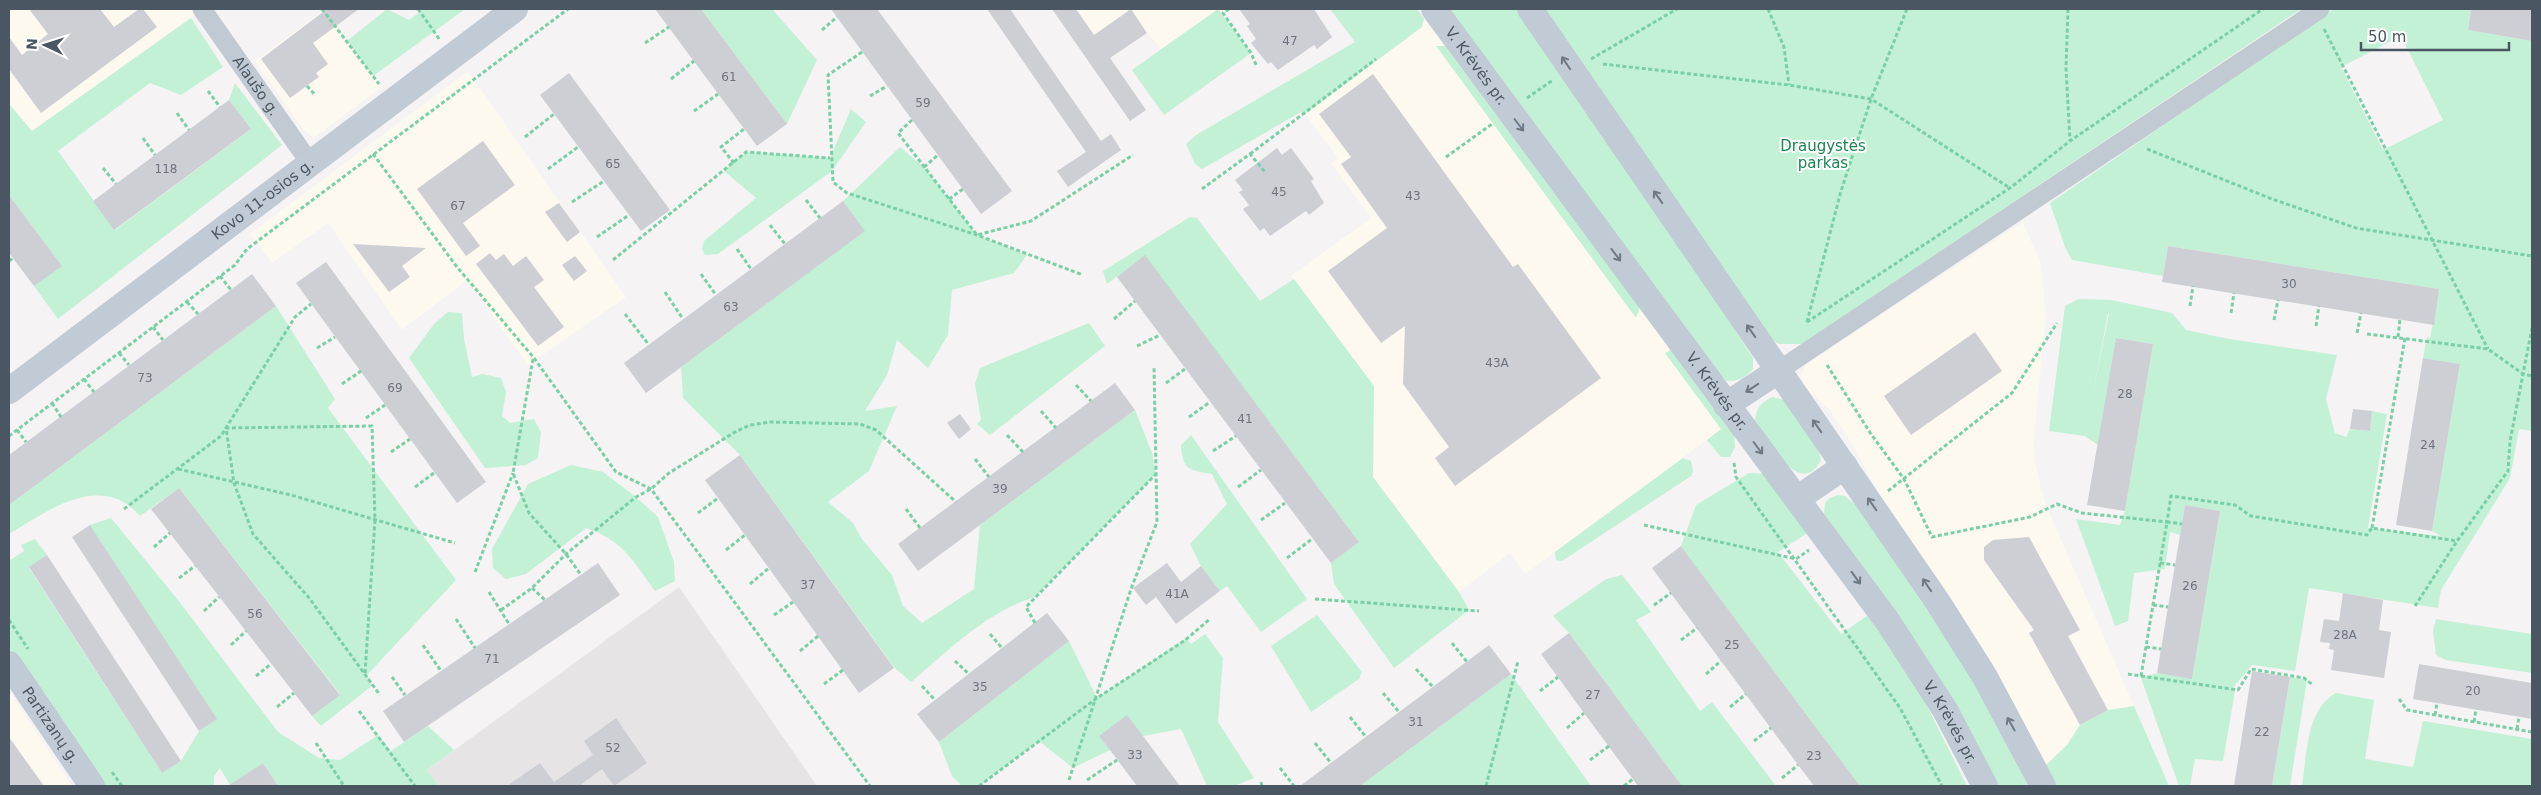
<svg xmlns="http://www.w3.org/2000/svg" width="2541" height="795" viewBox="0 0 2541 795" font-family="'DejaVu Sans',sans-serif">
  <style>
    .commercial { fill: #fdf9ef }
    .education { fill: #e6e4e5 }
    .green { fill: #c3f1d5; fill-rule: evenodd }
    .building { fill: #cdcfd5 }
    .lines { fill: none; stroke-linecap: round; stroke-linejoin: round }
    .path { stroke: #7ad0a6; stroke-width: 3; stroke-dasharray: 4 2.5; stroke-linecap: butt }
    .street { stroke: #c1cad2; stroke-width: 19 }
    .secondary { stroke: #c1cbd6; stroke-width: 26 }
    .oneway { stroke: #6e7984 }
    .labels { text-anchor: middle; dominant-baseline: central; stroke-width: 4; stroke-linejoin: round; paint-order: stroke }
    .number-label { font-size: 12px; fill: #6b747e }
    .street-label { font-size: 15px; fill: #4a5661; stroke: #fff }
    .park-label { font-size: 15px; fill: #17864f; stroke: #fff }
  </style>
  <rect width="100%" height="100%" fill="#f5f3f3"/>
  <!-- commercial -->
  <g class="commercial">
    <path d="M9 9H203L32 131 9 104Z"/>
    <path d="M1076 9H1218L1161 49 1147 33 1110 58Z"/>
    <path d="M323 11 382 87 314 138 302 128 255 61Z"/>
    <path d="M1424 19 1727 425 1525 574 1510 553 1459 592 1373 477 1374 386 1291 276 1371 218 1331 163 1338 158 1305 114 1421 27Z"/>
    <path d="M468 71 626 297 528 365 467 280 402 330 328 223 272 263 250 234Z"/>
    <path d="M2023 222 2040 262 2046 315 2033 449 2040 484 2046 505 2169 786H2054L1939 587 1877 490 1853 445 1829 409 1800 383 1801 375 1806 364Z"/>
    <path d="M9 691 72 786H9Z"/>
  </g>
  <!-- education -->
  <path class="education" d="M679 587 817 786H439L427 770Z"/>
  <!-- green -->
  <g class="green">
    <path d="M387 9 409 20 424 9H465L373 76 347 41Z"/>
    <path d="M701 9H772L817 60 787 124Z"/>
    <path d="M1218 9 1251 53 1164 115 1132 70Z"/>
    <path d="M1330 9H1417L1424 19 1422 27 1305 114 1301 112 1202 169 1195 164 1186 144 1196 135 1355 42Z"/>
    <path d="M1446 9H1516L1706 285 1753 358V369C1745 378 1739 381 1727 381L1705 361Z"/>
    <path d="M1544 9H2301L1802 344H1779L1772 340Z"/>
    <path d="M2333 9H2471L2468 30 2532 41V431L2519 429 2510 478 2441 590 2438 608 2309 588 2295 671 2252 665 2231 690 2235 691 2223 761 2195 759 2190 786H2179L2141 678 2157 673 2192 678 2220 511 2185 505 2180 535 2170 532 2165 569 2134 573 2128 621 2115 626 2076 519 2120 525 2125 511 2153 344 2116 338 2098 445 2085 436 2049 431 2065 306 2078 299 2111 300 2172 313 2186 330 2229 339 2337 355 2326 399 2335 433 2346 437 2350 429 2370 431 2372 411 2387 414 2368 528 2441 536 2432 531 2460 364 2423 358 2427 337 2430 338 2439 289 2168 246 2163 276 2072 260 2065 247 2050 203ZM2401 36 2443 120 2383 150 2341 67ZM2108 313H2109L2092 398Z"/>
    <path d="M191 18 223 67 181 95 150 83 58 151 115 230 250 130 229 100 235 83 282 145 58 319 34 286 61 265 9 195V104L32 131Z"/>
    <path d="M1436 46H1445L1640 307 1636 318Z"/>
    <path d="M851 109 866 122 832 171 718 254 705 255 702 249 704 241 756 198 724 171 746 152 830 158Z"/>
    <path d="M900 147 924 167 977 235 1027 255 1014 273 952 290 948 335 928 368 897 340 887 375 865 411 897 406 869 471 828 502 853 523 862 539 892 575 903 606 922 623 974 589 980 525 1135 410 1152 453 1156 474 1035 597C987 611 948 651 911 682L894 667 740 455 683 398 681 367 864 231 843 201Z"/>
    <path d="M1190 217 1197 218 1260 301 1294 279 1374 386 1373 477 1459 592 1469 610 1394 668 1334 584 1331 563 1359 542 1145 256 1107 284 1103 271Z"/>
    <path d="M276 306 335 399 328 408 456 580 367 675 373 685 321 726 312 716 340 694 179 488 140 516C101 471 47 511 9 534V505Z"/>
    <path d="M448 312 462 313 464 339 472 377 482 374 501 378 506 392 502 416 510 423 534 419 541 432 538 458 526 465 485 468 409 358 434 324Z"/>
    <path d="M1089 323 1105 346 990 435 977 424 981 420 975 384 980 368Z"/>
    <path d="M1671 350 1734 434 1735 447 1730 457H1721L1707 440 1721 429 1665 353Z"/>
    <path d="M1772 397 1785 400 1817 447 1821 460C1800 500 1769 441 1755 423 1756 408 1759 404 1772 397Z"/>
    <path d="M1191 435 1307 599 1261 632 1227 586 1220 591 1201 566 1190 544 1227 504 1212 474C1188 470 1183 470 1181 445Z"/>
    <path d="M1683 458 1691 461 1693 471 1691 476 1562 561 1556 560 1555 552Z"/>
    <path d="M571 465 603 472 636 497 658 517 674 562 675 581 655 591C633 561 623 540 586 528L526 574 506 579 493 568 492 549 528 484Z"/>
    <path d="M1749 473 1766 474 1809 532 1778 552 1841 634 1868 615 1919 690 1967 786H1859L1681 546 1696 505Z"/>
    <path d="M1838 495 1845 496 1859 508 1968 671 2028 786H1997L1824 517 1825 503 1830 498Z"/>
    <path d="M111 518 178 600 278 732 319 758 340 760 378 735 391 751 428 726 454 750 427 770 439 786H278L263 763 230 785 220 768 214 776V786H103L9 648V561L24 551 21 545 35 539 47 555 29 568 162 773 181 761 199 731 216 719 90 525Z"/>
    <path d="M1622 575 1651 612 1636 620 1700 711 1712 702 1776 786H1682L1569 633 1553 616 1606 579Z"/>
    <path d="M1317 615 1362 672 1359 679 1311 712 1271 646Z"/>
    <path d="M2436 619 2532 634V673L2446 660 2436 655 2433 631Z"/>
    <path d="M1205 634 1223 658 1218 722 1254 778 1234 786H1207L1181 729 1143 736H1100L1110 750 1073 768 1039 741 979 786H962L952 776 939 742 1069 641 1097 698 1186 638 1191 644Z"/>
    <path d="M1511 674 1591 786H1360Z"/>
    <path d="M2290 677 2307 680 2290 786H2272Z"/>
    <path d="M2336 693 2374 700 2365 759 2413 767 2423 721 2532 739V786H2302C2307 755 2306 709 2336 693Z"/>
    <path d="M2134 706 2169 786H2054L2045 766 2067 745 2080 725 2108 710Z"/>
  </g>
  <!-- building -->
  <g class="building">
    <path d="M29 9H100L114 27 139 9H143L157 27 41 113 9 69V37L22 55 48 34Z"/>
    <path d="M327 9H359L313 43 328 64 316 73 319 77 290 98 261 59Z"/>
    <path d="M655 9H701L787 124 757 146Z"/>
    <path d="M831 9H877L1012 191 981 214Z"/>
    <path d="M987 9H1010L1101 141 1111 134 1121 150 1068 187 1057 171 1086 152Z"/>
    <path d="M1052 9H1076L1094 35 1131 9 1147 33 1110 58 1146 110 1130 121Z"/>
    <path d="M1239 9H1314L1332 37 1317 49 1314 45 1278 70 1271 62 1268 64 1251 43 1256 39 1247 26 1250 24Z"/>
    <path d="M2471 9H2532V41L2468 30Z"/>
    <path d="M569 73 670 210 641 231 540 95Z"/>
    <path d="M1373 74 1513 267 1518 264 1601 378 1455 486 1435 458 1449 447 1403 384 1405 326 1381 343 1328 271 1387 228 1341 164 1351 157 1319 114Z"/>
    <path d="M229 100 251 129 114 230 93 201Z"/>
    <path d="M483 141 515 185 463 223 480 246 466 256 417 189Z"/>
    <path d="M1277 148 1282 155 1291 148 1314 179 1311 181 1324 203 1309 215 1306 211 1270 236 1264 228 1260 231 1243 209 1249 205 1239 192 1243 190 1235 180Z"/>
    <path d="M9 195 62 266 34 286 9 253Z"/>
    <path d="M843 201 865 231 646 393 624 363Z"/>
    <path d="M559 203 580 232 567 242 545 212Z"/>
    <path d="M353 244 426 248 402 266 410 277 389 292Z"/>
    <path d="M2168 246 2439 289 2434 325 2162 282Z"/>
    <path d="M490 253 496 260 504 254 513 266 526 256 544 280 534 287 564 327 538 346 476 264Z"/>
    <path d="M1145 255 1359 542 1331 563 1117 277Z"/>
    <path d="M575 256 587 271 574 281 562 265Z"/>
    <path d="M326 262 486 482 457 503 296 283Z"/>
    <path d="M252 274 276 306 9 505V455Z"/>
    <path d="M1975 332 2002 371 1911 435 1884 396Z"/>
    <path d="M2116 338 2153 344 2125 511 2087 505Z"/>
    <path d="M2423 358 2460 364 2432 531 2396 525Z"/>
    <path d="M1115 383 1135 410 918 571 898 544Z"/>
    <path d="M2353 409 2372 411 2370 431 2350 429Z"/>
    <path d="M960 414 971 429 959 439 947 423Z"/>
    <path d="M740 455 894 668 859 693 705 480Z"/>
    <path d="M179 488 340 695 312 716 151 509Z"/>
    <path d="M2185 505 2220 511 2192 679 2157 673Z"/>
    <path d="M90 525 217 719 199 731 72 537Z"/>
    <path d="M2029 537 2080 630 2068 636 2108 710 2080 725 2029 633 2034 630 1984 560V547L1993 540Z"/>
    <path d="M1681 546 1814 725 1860 786H1814L1784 746 1652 568Z"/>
    <path d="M47 555 181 761 162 773 29 567Z"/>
    <path d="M598 563 620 595 404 742 383 711Z"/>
    <path d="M1167 563 1181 582 1201 566 1220 591 1176 624 1156 597 1146 605 1133 588Z"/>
    <path d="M2343 593 2383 600 2379 630 2391 632 2384 678 2331 670 2334 650 2329 649 2330 643 2320 642 2324 619 2339 621Z"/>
    <path d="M1047 613 1069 641 939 742 917 714Z"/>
    <path d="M1569 633 1682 786H1638L1584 713 1541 654Z"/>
    <path d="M1489 645 1511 674 1360 786H1300Z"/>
    <path d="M2419 664 2532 683V719L2413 699Z"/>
    <path d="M2252 671 2290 677 2272 786H2234Z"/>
    <path d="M1127 715 1143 736 1180 786H1137L1110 750 1099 736Z"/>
    <path d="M616 718 647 763 614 786 602 769 579 786H507L540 763 554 782 593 755 584 741Z"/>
    <path d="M9 737 26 761 44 786H9Z"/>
    <path d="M263 763 278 786H228Z"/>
  </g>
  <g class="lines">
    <!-- path -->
    <g class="path">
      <path d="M322 9 379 84"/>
      <path d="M418 9 440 40"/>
      <path d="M1229 9 1223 13 1251 53 1257 67"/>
      <path d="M1768 9 1784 47 1789 85"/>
      <path d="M2068 9 2066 68 2070 141"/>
      <path d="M2324 29 2488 349"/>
      <path d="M822 30 837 17"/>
      <path d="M645 43 669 27"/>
      <path d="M862 52 828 75 833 182 847 193 977 235 1083 275"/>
      <path d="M1591 59 1677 9"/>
      <path d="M1603 64 1789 85 1871 99 2010 188"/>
      <path d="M671 79 694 61"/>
      <path d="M307 86 315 95"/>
      <path d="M208 91 220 107"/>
      <path d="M870 96 887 86"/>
      <path d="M1527 98 1553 80"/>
      <path d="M694 111 718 94"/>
      <path d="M177 113 189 130"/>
      <path d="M912 120 898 133 977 235 1031 221 1133 155"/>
      <path d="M525 137 554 114"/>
      <path d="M143 138 155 155"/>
      <path d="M2147 149 2272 199 2356 228 2532 256"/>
      <path d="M373 154 457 267 534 358 616 472 651 489 870 786"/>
      <path d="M1250 154 1376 59"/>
      <path d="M1446 157 1492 124"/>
      <path d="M734 163 721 147 744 129"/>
      <path d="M924 167 938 155"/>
      <path d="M103 168 116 184"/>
      <path d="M548 169 578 147"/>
      <path d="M1202 189 1250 154 1265 172"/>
      <path d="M949 199 963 189"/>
      <path d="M806 200 820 218"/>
      <path d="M572 202 604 181"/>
      <path d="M770 225 785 244"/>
      <path d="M597 237 629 215"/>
      <path d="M737 249 751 269"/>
      <path d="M613 260 746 152 830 158"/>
      <path d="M9 261 13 258"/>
      <path d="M701 274 716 295"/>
      <path d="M220 276 231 290"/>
      <path d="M665 292 683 319"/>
      <path d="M187 302 198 314"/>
      <path d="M2190 306 2193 286"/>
      <path d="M2231 313 2234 293"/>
      <path d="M625 314 649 345"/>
      <path d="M1114 319 1135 301"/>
      <path d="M2274 320 2278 300"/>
      <path d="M1807 322 2010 188 2070 141 2263 9"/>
      <path d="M1807 322 1841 191 1871 99 1907 9"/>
      <path d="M2316 326 2319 306"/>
      <path d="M153 327 163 340"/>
      <path d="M2357 333 2361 313"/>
      <path d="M2367 334 2488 349 2523 374 2532 376"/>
      <path d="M2398 337 2400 319"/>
      <path d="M1137 346 1160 335"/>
      <path d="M317 348 335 337"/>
      <path d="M119 353 129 365"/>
      <path d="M533 359 513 473 529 513 566 554 581 575"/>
      <path d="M1827 365 1871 434 1904 479 1932 537 2030 517 2057 504 2082 513 2167 522 2171 496 2235 505 2251 516 2367 535 2372 528 2457 541"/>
      <path d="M84 379 94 392"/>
      <path d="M1166 383 1185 369"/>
      <path d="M342 384 361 371"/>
      <path d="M1076 385 1091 401"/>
      <path d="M52 403 61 417"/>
      <path d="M1041 411 1056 428"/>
      <path d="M1189 417 1210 402"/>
      <path d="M366 418 385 405"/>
      <path d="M17 430 26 442"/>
      <path d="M1007 435 1023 452"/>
      <path d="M9 436 235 265 247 249 568 9"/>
      <path d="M1213 451 1236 436"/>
      <path d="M391 452 410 439"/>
      <path d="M975 459 989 477"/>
      <path d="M1734 463 1736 477 1900 708 1942 786"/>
      <path d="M178 469 291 495 455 543"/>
      <path d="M415 487 434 473"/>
      <path d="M1238 487 1261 470"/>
      <path d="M1888 491 2012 393 2057 323"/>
      <path d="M124 509 221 436 295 317 311 304"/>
      <path d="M906 509 920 528"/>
      <path d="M698 513 718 498"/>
      <path d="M1261 520 1285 503"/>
      <path d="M1644 525 1796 559 1809 550"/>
      <path d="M2372 528 2405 338"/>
      <path d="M154 547 170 533"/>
      <path d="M726 550 745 535"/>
      <path d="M1287 558 1312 539"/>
      <path d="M2160 563 2175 565"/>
      <path d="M475 572 513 473"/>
      <path d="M179 578 195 566"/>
      <path d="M750 584 769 568"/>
      <path d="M532 588 545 600"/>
      <path d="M489 592 509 624"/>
      <path d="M1315 599 1479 611"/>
      <path d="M1654 605 1671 593"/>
      <path d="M2153 605 2168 607"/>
      <path d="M2415 606 2457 541 2508 471 2510 441 2532 328"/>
      <path d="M501 610 532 588 566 554 636 497 651 489 669 473 735 432 750 425 770 422 860 424 876 430 956 502"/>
      <path d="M204 611 219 597"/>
      <path d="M774 615 793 602"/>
      <path d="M456 619 475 648"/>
      <path d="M9 620 28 649"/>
      <path d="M1035 623 1026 607 1156 474"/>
      <path d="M990 634 1002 648"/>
      <path d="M1681 640 1697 628"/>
      <path d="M1452 643 1467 662"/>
      <path d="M231 645 246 631"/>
      <path d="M423 645 441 671"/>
      <path d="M2146 647 2161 649"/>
      <path d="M800 651 818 636"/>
      <path d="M955 661 969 674"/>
      <path d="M1416 669 1433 687"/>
      <path d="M365 673 375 520 372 426 226 428 234 483 253 534 310 599 380 695"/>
      <path d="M1706 674 1721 661"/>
      <path d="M2128 674 2141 676 2167 522 2182 524"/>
      <path d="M256 676 271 664"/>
      <path d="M2141 676 2238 690 2251 669 2304 678 2313 685"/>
      <path d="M392 677 405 695"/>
      <path d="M824 684 843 670"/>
      <path d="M922 686 935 700"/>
      <path d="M1540 691 1558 677"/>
      <path d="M1383 693 1399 712"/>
      <path d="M2399 699 2407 710 2532 732"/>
      <path d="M277 707 294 693"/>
      <path d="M1730 707 1746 694"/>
      <path d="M359 711 415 786"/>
      <path d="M2435 715 2437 703"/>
      <path d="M1350 717 1366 737"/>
      <path d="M2474 722 2476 709"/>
      <path d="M1567 728 1584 713"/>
      <path d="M2517 729 2519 717"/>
      <path d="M1754 741 1771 728"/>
      <path d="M316 743 344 786"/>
      <path d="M1315 743 1331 763"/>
      <path d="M1590 760 1609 746"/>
      <path d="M1280 768 1294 786"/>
      <path d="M112 772 122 786"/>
      <path d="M1782 778 1798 765"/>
      <path d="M1069 780 1131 589 1157 522 1154 366"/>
      <path d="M1087 780 1117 760"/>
      <path d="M1261 782 1262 786"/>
      <path d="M979 786 1097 698 1184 641 1210 619"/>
      <path d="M1486 786 1518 661"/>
      <path d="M1624 786 1633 779"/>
    </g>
    <!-- street -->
    <g class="street">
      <path id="s1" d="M202 9 310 163"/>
      <path d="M1778 371 2320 9"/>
    </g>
    <!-- secondary -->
    <g class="secondary">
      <path id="s2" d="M1434 9 1888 622 1945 710 1985 786"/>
      <path d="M1530 9 1937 601 1985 677 2043 786"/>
      <path id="s3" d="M9 391 515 9"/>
      <path d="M1726 405 1778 371"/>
      <path d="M1797 499 1845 466"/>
      <path id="s4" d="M9 664 92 786"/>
    </g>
  </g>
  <!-- one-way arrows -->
  <defs><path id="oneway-shaft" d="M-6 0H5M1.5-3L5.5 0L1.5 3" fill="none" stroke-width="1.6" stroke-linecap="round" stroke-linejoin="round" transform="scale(1.25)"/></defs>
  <g class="oneway">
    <use href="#oneway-shaft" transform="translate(1566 63) rotate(-124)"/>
    <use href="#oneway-shaft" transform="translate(1519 125) rotate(53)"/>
    <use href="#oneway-shaft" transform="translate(1658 197) rotate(-125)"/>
    <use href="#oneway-shaft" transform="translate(1616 255) rotate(53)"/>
    <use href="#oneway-shaft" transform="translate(1751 331) rotate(-125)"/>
    <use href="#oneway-shaft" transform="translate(1752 388) rotate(147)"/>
    <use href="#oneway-shaft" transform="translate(1817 426) rotate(-125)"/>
    <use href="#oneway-shaft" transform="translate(1758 448) rotate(53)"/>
    <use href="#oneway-shaft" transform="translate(1872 504) rotate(-125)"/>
    <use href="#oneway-shaft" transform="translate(1856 578) rotate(54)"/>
    <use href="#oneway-shaft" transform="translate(1927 585) rotate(-124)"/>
    <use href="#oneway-shaft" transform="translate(2011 724) rotate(-119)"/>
  </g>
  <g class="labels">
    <!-- number labels -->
    <g class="number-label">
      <text x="1290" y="41">47</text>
      <text x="729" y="77">61</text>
      <text x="923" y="103">59</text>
      <text x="613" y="164">65</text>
      <text x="166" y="169">118</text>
      <text x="1279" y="192">45</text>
      <text x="1413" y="196">43</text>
      <text x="458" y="206">67</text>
      <text x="2289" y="284">30</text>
      <text x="731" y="307">63</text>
      <text x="1497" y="363">43A</text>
      <text x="145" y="378">73</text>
      <text x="395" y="388">69</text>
      <text x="2125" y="394">28</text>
      <text x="1245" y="419">41</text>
      <text x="2428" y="445">24</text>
      <text x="1000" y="489">39</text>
      <text x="808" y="585">37</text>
      <text x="2190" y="586">26</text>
      <text x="1177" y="594">41A</text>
      <text x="255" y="614">56</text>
      <text x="2345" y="635">28A</text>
      <text x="1732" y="645">25</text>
      <text x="492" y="659">71</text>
      <text x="980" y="687">35</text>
      <text x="2473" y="691">20</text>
      <text x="1593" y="695">27</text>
      <text x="1416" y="722">31</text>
      <text x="2262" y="732">22</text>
      <text x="613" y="748">52</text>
      <text x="1135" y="755">33</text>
      <text x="1814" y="756">23</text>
    </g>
    <!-- street labels -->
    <g class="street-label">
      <text stroke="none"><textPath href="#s2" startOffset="71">V. Krėvės pr.</textPath></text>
      <text stroke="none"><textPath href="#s1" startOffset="94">Alaušo g.</textPath></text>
      <text stroke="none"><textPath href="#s3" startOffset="318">Kovo 11-osios g.</textPath></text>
      <text stroke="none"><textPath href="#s2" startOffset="476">V. Krėvės pr.</textPath></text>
      <text stroke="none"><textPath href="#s2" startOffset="881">V. Krėvės pr.</textPath></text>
      <text stroke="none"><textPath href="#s4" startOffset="74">Partizanų g.</textPath></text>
    </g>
    <!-- park labels -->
    <g class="park-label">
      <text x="1823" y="146">Draugystės<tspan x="1823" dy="17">parkas</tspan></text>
    </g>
  </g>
  <!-- border -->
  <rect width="2541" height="795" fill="none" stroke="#4a5661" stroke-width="20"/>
  <!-- north arrow -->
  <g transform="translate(45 45) rotate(274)" stroke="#ffffff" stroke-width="4" paint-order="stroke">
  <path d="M0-4L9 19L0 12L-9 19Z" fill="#4a5661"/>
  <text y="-8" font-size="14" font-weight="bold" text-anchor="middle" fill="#4a5661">N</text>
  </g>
  <!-- scale -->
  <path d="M2361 42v8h148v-8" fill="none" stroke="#4a5661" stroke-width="2.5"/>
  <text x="2368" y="42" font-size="15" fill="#4a5661" stroke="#ffffff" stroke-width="4" paint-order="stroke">50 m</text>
</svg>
